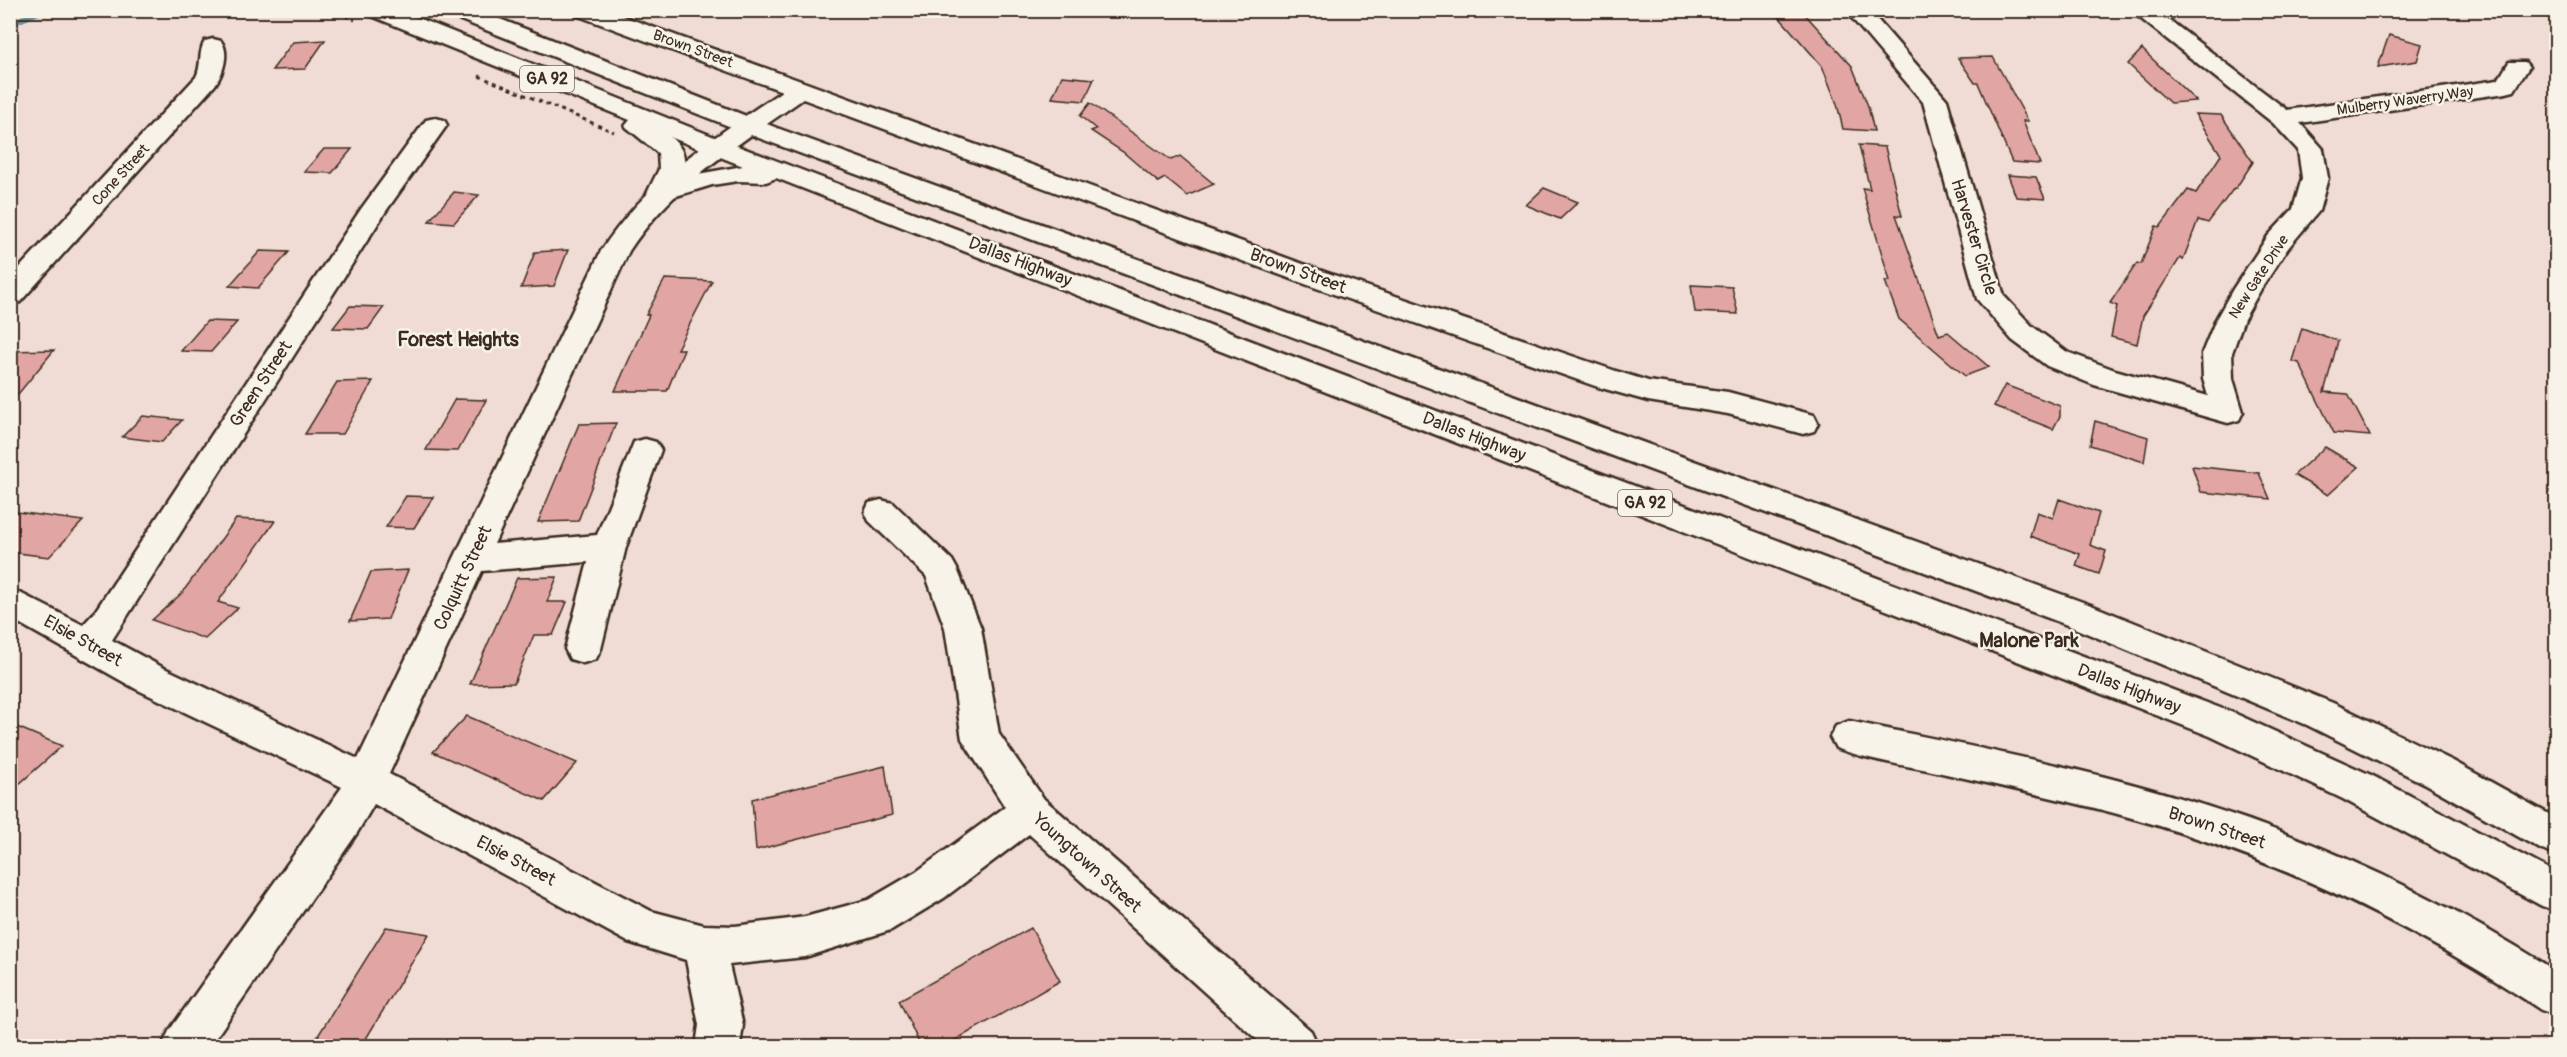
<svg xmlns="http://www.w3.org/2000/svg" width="2567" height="1057" viewBox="0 0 2567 1057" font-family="Pangolin,sans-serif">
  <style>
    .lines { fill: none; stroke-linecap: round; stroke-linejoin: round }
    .stream { stroke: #6c949a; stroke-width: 6 }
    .building { fill: #e1a6a4; stroke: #3b2a1e; stroke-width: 1.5 }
    .minor-casing { stroke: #3b2a1e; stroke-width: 5 }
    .major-casing { stroke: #3b2a1e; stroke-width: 5 }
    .path { stroke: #3b2a1e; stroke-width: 3; stroke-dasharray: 4 4; stroke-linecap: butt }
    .minor { fill: #f7f3e8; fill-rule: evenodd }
    .major { fill: #f7f3e8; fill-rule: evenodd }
    .labels { text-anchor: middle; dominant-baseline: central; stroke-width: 5; stroke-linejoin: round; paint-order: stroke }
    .far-street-label { font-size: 15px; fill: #3b2a1e; stroke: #f7f3e8 }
    .shield { fill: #f7f3e8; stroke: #73665b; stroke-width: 1.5 }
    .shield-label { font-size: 16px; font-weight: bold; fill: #3b2a1e }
    .street-label { font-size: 18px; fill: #3b2a1e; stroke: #f7f3e8 }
    .neighbourhood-label { font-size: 20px; font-weight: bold; fill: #3b2a1e; stroke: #f7f3e8 }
  </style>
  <rect width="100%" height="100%" fill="#f0dcd4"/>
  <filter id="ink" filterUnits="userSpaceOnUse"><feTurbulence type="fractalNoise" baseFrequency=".0167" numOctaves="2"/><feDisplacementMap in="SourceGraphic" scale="12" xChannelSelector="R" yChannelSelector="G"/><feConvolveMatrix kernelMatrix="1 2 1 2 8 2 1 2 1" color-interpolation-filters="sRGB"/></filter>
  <g filter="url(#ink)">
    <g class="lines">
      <!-- stream -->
      <path class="stream" d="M10 24 43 10"/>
    </g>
    <!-- building -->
    <g class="building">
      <path d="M1773 10H1801L1852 66 1868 106 1874 131 1843 129 1837 104 1822 66Z"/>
      <path d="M2389 35 2422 44 2417 61 2378 67Z"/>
      <path d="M325 40 305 69 272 70 293 42Z"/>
      <path d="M2142 49 2196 101 2170 103 2128 64Z"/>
      <path d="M1993 57 2028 121H2023L2040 164 2012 162 1978 83H1975L1958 58Z"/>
      <path d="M1062 76 1094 79 1084 101 1052 98Z"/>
      <path d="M1090 103 1171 160 1180 156 1214 184 1187 196 1165 178 1158 182 1123 152 1091 131 1096 129 1080 116Z"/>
      <path d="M2195 114 2221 115 2253 162 2236 188H2234L2208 223 2198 220 2183 260 2180 258 2143 316 2137 344 2111 337 2117 306 2110 303 2137 263 2141 264 2156 226 2160 227 2188 190 2196 193 2221 155Z"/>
      <path d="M1859 145 1885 147 1902 216 1896 215 1939 335 1948 332 1989 367 1965 376 1899 319 1885 281H1890L1862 188 1870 189Z"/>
      <path d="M324 149H352L332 173 304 172Z"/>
      <path d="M2008 175 2036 177 2045 199 2016 197Z"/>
      <path d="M1544 188 1578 202 1560 219 1526 205Z"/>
      <path d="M454 192 479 195 454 223 429 221Z"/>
      <path d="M568 250 554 286 521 288 535 252Z"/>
      <path d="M260 251 289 252 258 288 229 286Z"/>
      <path d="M665 279 712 281 677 349H684L667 391H615L649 315H646Z"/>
      <path d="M1691 285 1732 287 1738 314 1695 312Z"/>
      <path d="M350 306 384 307 368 329 333 328Z"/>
      <path d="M207 321 237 322 211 352 181 351Z"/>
      <path d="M2302 328 2338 341 2324 392 2348 394 2370 436 2334 433 2299 363 2292 361Z"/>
      <path d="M54 350 10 404V351Z"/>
      <path d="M373 381 343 434H305L337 382Z"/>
      <path d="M2005 385 2060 406V416L2053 429 1994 406Z"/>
      <path d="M455 399 486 400 458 451 426 450Z"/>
      <path d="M143 416 182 420 162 442 122 437Z"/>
      <path d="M2095 421 2148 437 2144 462 2090 445Z"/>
      <path d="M616 423 578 521 538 522 579 424Z"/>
      <path d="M2325 447 2359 467 2328 495 2294 475Z"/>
      <path d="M2192 466 2259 473 2270 499 2201 492Z"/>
      <path d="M406 496 433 497 414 528 386 527Z"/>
      <path d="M2059 499 2099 513 2090 545 2106 551 2099 574 2076 566 2080 554 2030 536 2037 512 2053 518Z"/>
      <path d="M10 511 83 521 49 557 10 552Z"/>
      <path d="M236 519 275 521 218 602 238 608 205 639 152 620 182 593Z"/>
      <path d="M408 570 388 619 350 621 371 572Z"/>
      <path d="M557 577 547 602H567L553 635H534L514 683 470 684 517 578Z"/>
      <path d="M467 716 577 763 544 801 433 752Z"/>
      <path d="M10 724 62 746 10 792Z"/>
      <path d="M885 766 892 815 756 850 752 799Z"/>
      <path d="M386 927 429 934 361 1047H311Z"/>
      <path d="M1031 928 1060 981 943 1047H921L899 1000Z"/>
    </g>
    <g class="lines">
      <defs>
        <g id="minor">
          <path d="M573 10H606L1325 272 1619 372 1648 381 1728 392 1814 415 1818 423 1814 431 1803 434 1728 414 1648 401 1598 387 1305 284 803 99C739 144 673 184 629 251L494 544 597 535 634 442 645 439 656 442 661 450 626 547 601 649 596 659 583 663 570 659 565 649 588 562 482 571 389 774 651 911 704 925 735 926 805 917 868 900 916 872 1005 807 962 739 945 628 926 576 869 521 865 512 869 503 881 500 893 503 952 560 957 569 981 628 999 734 1044 799 1311 1031 1318 1046H1264L1029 834 944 898 891 930 805 957 729 965 743 1025 740 1046H696L699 1025 686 960 628 942 374 804 357 833 210 1046H162L169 1031 342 787 136 689 10 618V588L83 625 94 613 361 209 426 120 435 118 444 120 447 125 386 211 112 640 162 667 358 759 601 251C649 178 712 139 782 91L576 15Z"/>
          <path d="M1845 10H1869L1947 100 2004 296 2032 326 2067 352 2115 370 2208 396 2203 379 2202 353 2216 319 2233 289 2268 236 2293 209 2302 178 2298 150 2273 123 2130 10H2156L2287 110 2498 80 2509 62H2525L2529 67 2514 91 2506 93 2300 123 2323 149 2328 178 2319 211 2288 248 2261 289 2244 319 2232 353 2233 379 2243 412 2239 420 2228 423 2094 385 2047 366 2012 340 1977 299 1923 102Z"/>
          <path d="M213 39 221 41C230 53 223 74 215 85L20 302 10 305V278L196 77C202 66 198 51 205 41Z"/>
          <path d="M1849 721C1968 746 2088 768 2203 805 2328 844 2446 901 2556 971V1015L2541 1010C2408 922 2269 854 2114 813 2056 798 1996 785 1937 772 1904 765 1868 760 1836 748L1830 737 1836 726Z"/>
        </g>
        <g id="major">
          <path d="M366 10H398L727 142 2236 714 2371 775 2556 873V911L2542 906 2343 799 2210 736 776 178 766 182 738 181 712 185 660 201 651 199 647 193 659 169 658 153 625 126 630 120 369 15ZM670 137 743 166 681 177C688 160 684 148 670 137Z"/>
          <path d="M445 10H477L777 128 2091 605 2333 703 2453 761 2556 818V855L2542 850 2427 785 2307 725 2067 625 759 138 448 15Z"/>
        </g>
      </defs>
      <!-- minor casing -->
      <use href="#minor" class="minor-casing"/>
      <!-- major casing -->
      <use href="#major" class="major-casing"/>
      <!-- path -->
      <g class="path">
        <path d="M331 10 355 20"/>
        <path d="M479 76 614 132"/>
      </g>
      <!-- minor -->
      <use href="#minor" class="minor"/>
      <!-- major -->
      <use href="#major" class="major"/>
    </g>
  </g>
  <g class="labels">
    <!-- far-street labels -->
    <g class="far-street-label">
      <text transform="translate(693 49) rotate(20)">Brown Street</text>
      <text transform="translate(2405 101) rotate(-8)">Mulberry Waverry Way</text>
      <text transform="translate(121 175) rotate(-48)">Cone Street</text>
      <text transform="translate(2259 277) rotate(-57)">New Gate Drive</text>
    </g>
    <!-- shield labels -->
    <g class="shield">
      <rect x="520" y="66" width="54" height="26" rx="4.5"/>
      <rect x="1618" y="490" width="54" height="26" rx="4.5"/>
    </g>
    <g class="shield-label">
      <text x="547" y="79">GA 92</text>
      <text x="1645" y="503">GA 92</text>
    </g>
    <!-- street labels -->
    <g class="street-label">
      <text transform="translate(1974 237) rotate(73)">Harvester Circle</text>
      <text transform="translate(1020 262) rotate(21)">Dallas Highway</text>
      <text transform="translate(1298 271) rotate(20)">Brown Street</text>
      <text transform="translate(261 384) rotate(-57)">Green Street</text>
      <text transform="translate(1474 437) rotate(21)">Dallas Highway</text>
      <text transform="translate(463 578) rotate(-65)">Colquitt Street</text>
      <text transform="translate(83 641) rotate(29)">Elsie Street</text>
      <text transform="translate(2129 689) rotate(21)">Dallas Highway</text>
      <text transform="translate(2217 828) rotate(18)">Brown Street</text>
      <text transform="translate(516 861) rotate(28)">Elsie Street</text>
      <text transform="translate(1087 863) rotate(42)">Youngtown Street</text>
    </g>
    <!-- neighbourhood labels -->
    <g class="neighbourhood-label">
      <text x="458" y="339">Forest Heights</text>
      <text x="2029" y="640">Malone Park</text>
    </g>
  </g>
  <!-- margin -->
  <rect width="2567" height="1057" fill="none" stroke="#f7f3e8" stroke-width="36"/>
  <rect x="18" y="18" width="2531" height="1021" fill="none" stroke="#3b2a1e" stroke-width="2" filter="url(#ink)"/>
</svg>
